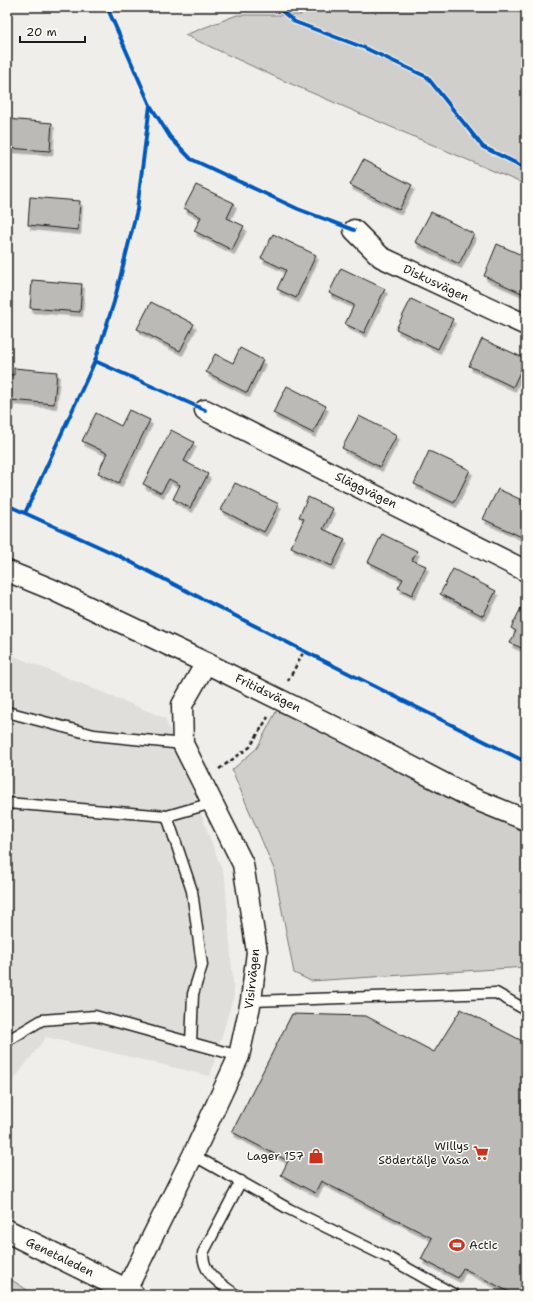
<svg xmlns="http://www.w3.org/2000/svg" width="533" height="1302" viewBox="0 0 533 1302" font-family="'Shantell Sans',sans-serif">
  <style>
    .built { fill: #e0deda }
    .green { fill: #d0cfcc; stroke: #767674 }
    .building { fill: #bbbab6; stroke: #1c1c1c; filter: url(#shadow) }
    .lines { fill: none; stroke-linecap: round; stroke-linejoin: round }
    .service-casing { stroke: #1c1c1c; stroke-width: 13 }
    .minor-casing { stroke: #1c1c1c; stroke-width: 23 }
    .secondary-casing { stroke: #1c1c1c; stroke-width: 25 }
    .path { stroke: #1c1c1c; stroke-width: 2.5; stroke-dasharray: 4 3; stroke-linecap: butt }
    .service { stroke: #fdfcf7; stroke-width: 10 }
    .minor { stroke: #fdfcf7; stroke-width: 20 }
    .secondary { stroke: #fdfcf7; stroke-width: 22 }
    .cycleway-casing { stroke: #fdfcf7; stroke-width: 6 }
    .cycleway { stroke: #0057b8; stroke-width: 4 }
    .labels { text-anchor: middle; dominant-baseline: central; stroke-width: 3; stroke-linejoin: round; paint-order: stroke }
    .street-label { font-size: 12px; fill: #1c1c1c; stroke: #fdfcf7 }
    .poi-label { font-size: 12px; fill: #1c1c1c; stroke: #fdfcf7; text-anchor: end }
  </style>
  <defs>
    <filter id="shadow"><feDropShadow dx="2.5" dy="4.5" stdDeviation="0" flood-color="#0004"/></filter>
  </defs>
  <rect width="100%" height="100%" fill="#f0eeea"/>
  <filter id="ink" filterUnits="userSpaceOnUse"><feTurbulence type="fractalNoise" baseFrequency=".025" numOctaves="2"/><feDisplacementMap in="SourceGraphic" scale="8" xChannelSelector="R" yChannelSelector="G"/><feConvolveMatrix kernelMatrix="1 2 1 2 8 2 1 2 1" color-interpolation-filters="sRGB"/></filter>
  <g filter="url(#ink)">
    <!-- built -->
    <path class="built" d="M7 653 165 718 225 878 234 995 210 1076 46 1037 7 1089Z"/>
    <!-- green -->
    <g class="green">
      <path d="M294 7H526V185L282 80 185 35 237 15H301Z"/>
      <path d="M279 706 526 832V967L311 981 294 973 274 869 232 770 257 748Z"/>
      <path d="M7 1277 35 1295H7Z"/>
    </g>
    <!-- building -->
    <g class="building">
      <path d="M7 119 52 123 50 151 7 148Z"/>
      <path d="M363 160 412 185 399 210 350 185Z"/>
      <path d="M196 185 234 203 227 218 244 226 232 250 194 231 201 217 184 208Z"/>
      <path d="M30 197 80 201 78 230 28 225Z"/>
      <path d="M431 212 474 234 459 264 415 242Z"/>
      <path d="M273 234 316 255 296 298 277 289 286 270 261 258Z"/>
      <path d="M497 244 526 257 521 272 526 274V295L484 276Z"/>
      <path d="M341 268 385 289 364 333 345 324 354 305 329 293Z"/>
      <path d="M32 280 82 284 80 312 30 308Z"/>
      <path d="M411 299 453 319 438 349 396 329Z"/>
      <path d="M151 302 194 324 180 351 137 329Z"/>
      <path d="M482 339 526 359 513 387 469 366Z"/>
      <path d="M240 348 263 360 247 393 206 372 215 354 233 363Z"/>
      <path d="M14 368 57 372 54 404 11 400V406H7V374L14 375Z"/>
      <path d="M287 386 326 406 313 433 273 413Z"/>
      <path d="M129 410 150 420 119 483 98 473 107 453 82 441 96 413 121 426Z"/>
      <path d="M359 416 397 435 380 467 342 448Z"/>
      <path d="M171 430 194 442 184 461 208 474 190 508 173 499 180 485 169 479 161 493 143 484Z"/>
      <path d="M429 451 470 470 454 503 414 484Z"/>
      <path d="M235 483 279 504 264 532 221 510Z"/>
      <path d="M498 489 526 502V539L483 519Z"/>
      <path d="M308 497 333 509 323 529 345 539 332 566 291 547 304 519 299 517Z"/>
      <path d="M382 534 417 551 412 560 426 566 412 595 398 588 403 579 368 562Z"/>
      <path d="M453 569 496 591 483 616 440 594Z"/>
      <path d="M522 606 526 607V650L510 643 516 631 511 628Z"/>
      <path d="M461 1009 526 1043V1295H515L463 1268 458 1278 421 1259 432 1238 321 1181 315 1193 281 1175 288 1161 232 1132 292 1014 366 1016 434 1052Z"/>
    </g>
    <g class="lines">
      <defs>
        <g id="service">
          <path d="M7 712 94 735 183 744"/>
          <path d="M7 803 167 816 212 803"/>
          <path d="M167 816 192 891 202 965 193 994 191 1043"/>
          <path d="M251 1001 496 993 526 1010"/>
          <path d="M7 1041 42 1020 95 1016 239 1056"/>
          <path d="M193 1155 289 1209 389 1258 455 1295"/>
          <path d="M236 1295C220 1283 203 1275 203 1253L241 1181"/>
        </g>
        <g id="minor">
          <path d="M354 230 381 257 526 325"/>
          <path d="M205 410 526 571"/>
          <path d="M7 571 51 589 206 663 345 732 472 798 526 820"/>
          <path d="M126 1290 193 1155 239 1056 251 1001 257 952 243 864 183 744 182 705 206 663"/>
        </g>
        <path id="secondary" d="M7 1231 126 1290 133 1295"/>
      </defs>
      <!-- service casing -->
      <use href="#service" class="service-casing"/>
      <!-- minor casing -->
      <use href="#minor" class="minor-casing"/>
      <!-- secondary casing -->
      <use href="#secondary" class="secondary-casing"/>
      <!-- path -->
      <g class="path">
        <path d="M288 681 304 651"/>
        <path d="M219 769 250 747 268 717"/>
      </g>
      <!-- service -->
      <use href="#service" class="service"/>
      <!-- minor -->
      <use href="#minor" class="minor"/>
      <!-- secondary -->
      <use href="#secondary" class="secondary"/>
      <defs>
        <g id="cycleway">
          <path d="M107 7 150 105 170 137 191 159 298 209 354 230"/>
          <path d="M277 7 295 22 365 48 427 77 483 147 526 168"/>
          <path d="M95 361 205 410"/>
          <path d="M7 505 115 554 304 651 526 762"/>
          <path d="M25 513 95 361 114 302 137 210 150 105"/>
        </g>
      </defs>
      <!-- cycleway casing -->
      <use href="#cycleway" class="cycleway-casing"/>
      <!-- cycleway -->
      <use href="#cycleway" class="cycleway"/>
    </g>
  </g>
  <!-- icons -->
  <defs>
    <symbol id="supermarket-bare" viewBox="-9 -9 18 18"><path d="M-6-5.5h2.5l.6 2H6L4.5 2H-2.5L-4.4-4H-6ZM-1.5 3.2a1.3 1.3 0 1 0 .1 0ZM3 3.2a1.3 1.3 0 1 0 .1 0Z" fill="#c8321e" stroke="#fdfcf7" stroke-width="2.5" paint-order="stroke"/></symbol>
    <symbol id="shop-bare" viewBox="-9 -9 18 18"><path d="M-5-2.5h2.3a2.7 3.5 0 0 1 5.4 0H5L5.5 6h-11ZM-1.5-2.5h3a1.5 2.3 0 0 0-3 0Z" fill="#c8321e" stroke="#fdfcf7" stroke-width="2.5" paint-order="stroke"/></symbol>
    <symbol id="stadium-bare" viewBox="-9 -9 18 18"><path d="M0-5a6.5 5 0 1 0 0 10a6.5 5 0 1 0 0-10ZM-3.5-1.8h7v3.6h-7Z" fill="#c8321e" stroke="#fdfcf7" stroke-width="2.5" paint-order="stroke"/></symbol>
  </defs>
  <g fill-rule="evenodd">
    <use href="#supermarket-bare" x="470" y="1142" width="22" height="22"/>
    <use href="#shop-bare" x="305" y="1145" width="22" height="22"/>
    <use href="#stadium-bare" x="446" y="1234" width="22" height="22"/>
  </g>
  <g class="labels">
    <!-- street labels -->
    <g class="street-label">
      <text transform="translate(436 283) rotate(25)">Diskusvägen</text>
      <text transform="translate(366 490) rotate(26)">Släggvägen</text>
      <text transform="translate(268 693) rotate(26)">Fritidsvägen</text>
      <text transform="translate(252 979) rotate(-84)">Visirvägen</text>
      <text transform="translate(60 1257) rotate(26)">Genetaleden</text>
    </g>
    <!-- poi labels -->
    <g class="poi-label">
      <text x="469" y="1146">Willys<tspan x="469" dy="14">Södertälje Vasa</tspan></text>
      <text x="304" y="1156">Lager 157</text>
      <text x="469" y="1245" text-anchor="start">Actic</text>
    </g>
  </g>
  <!-- margin -->
  <rect width="533" height="1302" fill="none" stroke="#fdfcf7" stroke-width="24"/>
  <rect x="12" y="12" width="509" height="1278" fill="none" stroke="#1c1c1c" stroke-width="1.5" filter="url(#ink)"/>
  <!-- scale -->
  <path d="M20 36v6h65v-6" fill="none" stroke="#1c1c1c" stroke-width="2"/>
  <text x="26" y="36" font-size="12" fill="#1c1c1c" stroke="#fdfcf7" stroke-width="3" paint-order="stroke">20 m</text>
</svg>
